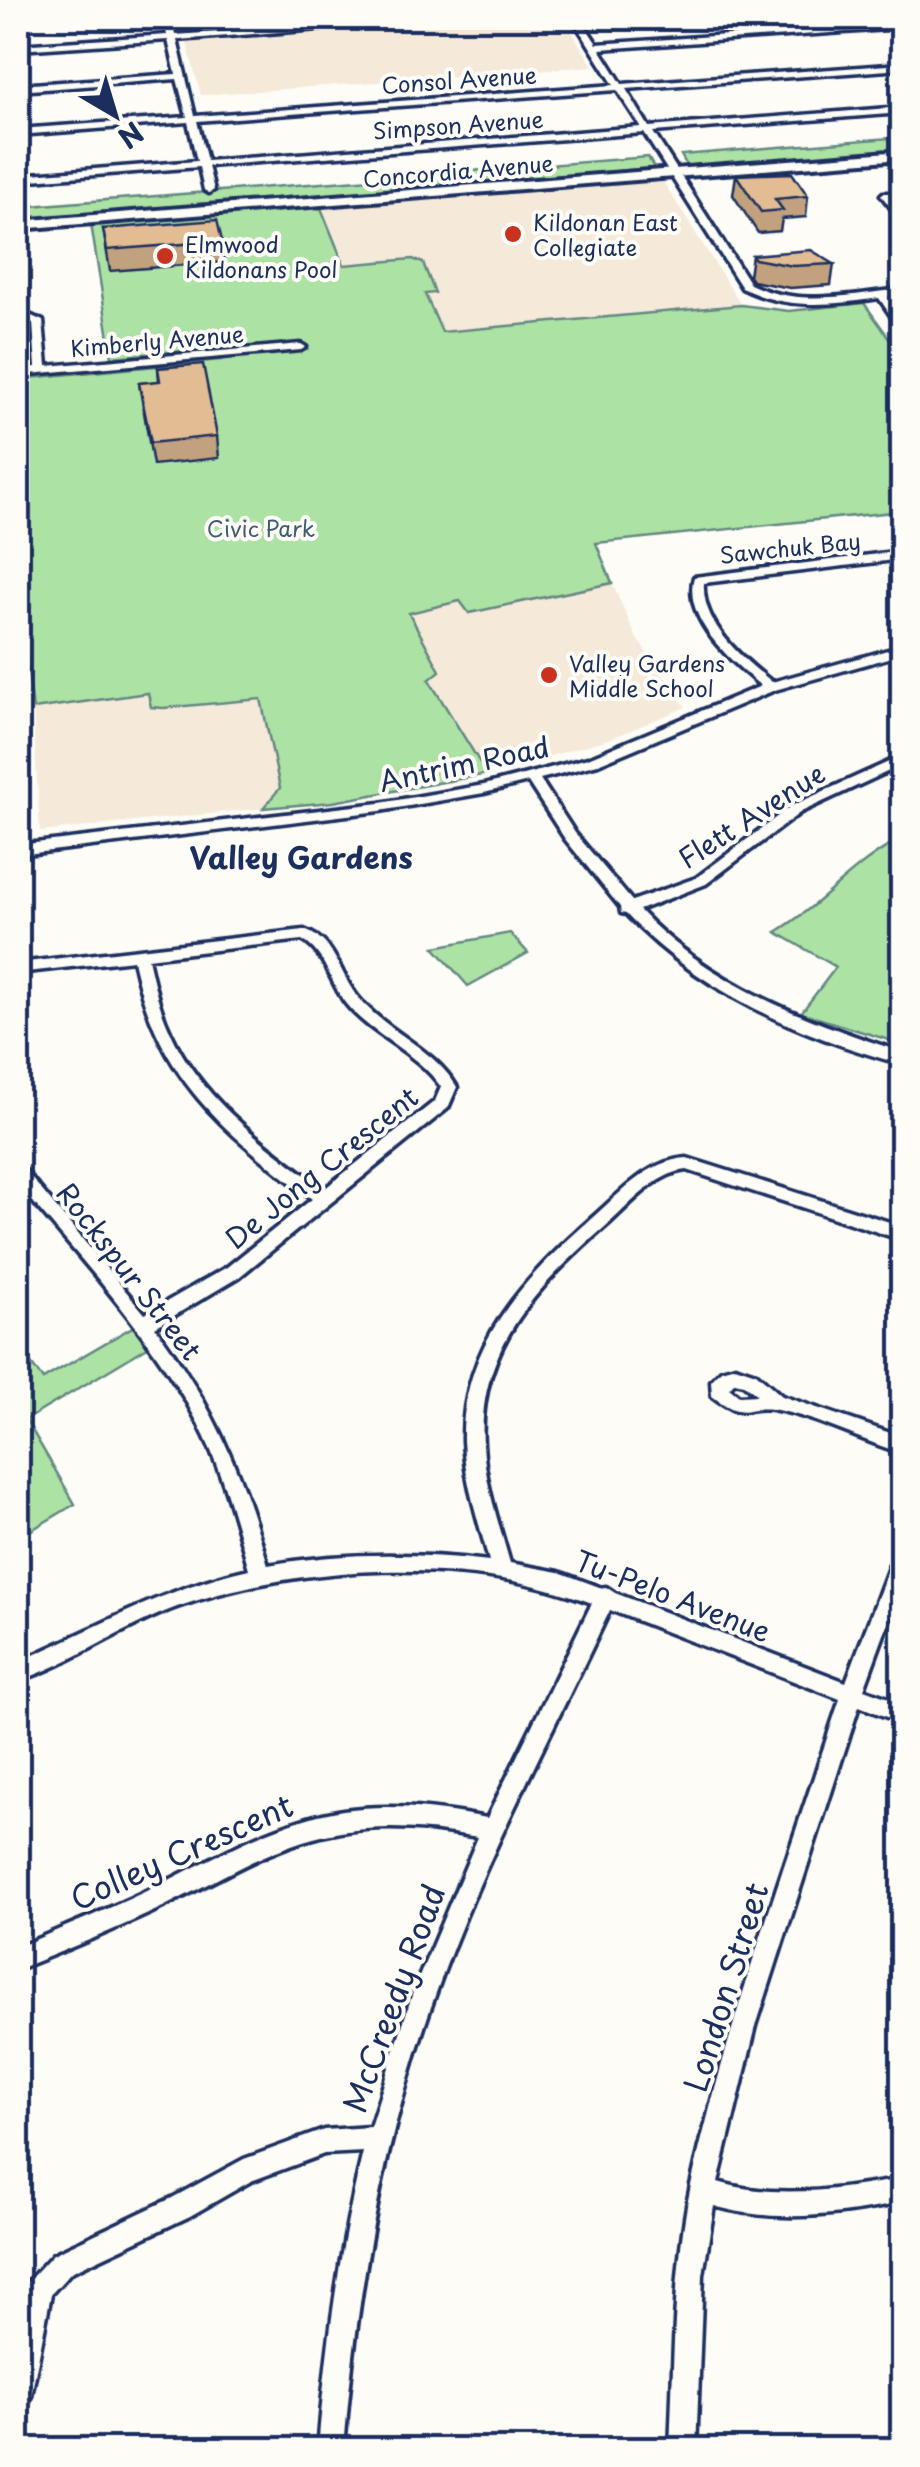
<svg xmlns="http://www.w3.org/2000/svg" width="920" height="2467" viewBox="0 0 920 2467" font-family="'Playpen Sans',sans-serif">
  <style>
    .built { fill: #f5e9d9 }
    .green { fill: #ade2a5; stroke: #648882; stroke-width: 2.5 }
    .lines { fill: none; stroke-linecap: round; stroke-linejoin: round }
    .minor-casing { stroke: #1b2f5e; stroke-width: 7 }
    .major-casing { stroke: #1b2f5e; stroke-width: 8 }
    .minor { fill: #fdfcf7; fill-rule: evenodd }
    .major { fill: #fdfcf7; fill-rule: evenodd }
    .wall { fill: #c2a27e; stroke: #1b2f5e; stroke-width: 2.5 }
    .building { fill: #e2bc93; stroke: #1b2f5e; stroke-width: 2.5 }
    .poi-dot { fill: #c8321e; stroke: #fdfcf7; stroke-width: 4 }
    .labels { text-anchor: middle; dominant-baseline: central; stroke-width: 8; stroke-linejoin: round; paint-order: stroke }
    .far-street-label { font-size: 22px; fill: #1b2f5e; stroke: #fdfcf7 }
    .far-poi-label { font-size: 22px; fill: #1b2f5e; stroke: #fdfcf7; text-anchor: start }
    .far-park-label { font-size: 22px; fill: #405c70; stroke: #fdfcf7 }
    .street-label { font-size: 28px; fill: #1b2f5e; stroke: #fdfcf7 }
    .neighbourhood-label { font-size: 30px; font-weight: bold; fill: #1b2f5e; stroke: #fdfcf7 }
    .near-street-label { font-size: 32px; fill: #1b2f5e; stroke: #fdfcf7 }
  </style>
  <rect width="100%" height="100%" fill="#fdfcf7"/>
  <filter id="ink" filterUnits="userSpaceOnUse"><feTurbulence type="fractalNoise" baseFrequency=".01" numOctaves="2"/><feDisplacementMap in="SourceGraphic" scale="20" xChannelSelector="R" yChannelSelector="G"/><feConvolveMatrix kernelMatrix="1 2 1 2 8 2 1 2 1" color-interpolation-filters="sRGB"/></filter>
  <g filter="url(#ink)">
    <!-- built -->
    <g class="built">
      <path d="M514 18H563L593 66 201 95 186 40Z"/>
      <path d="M662 180 741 305 441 332 425 294 432 292 413 259 344 265 321 208Z"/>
      <path d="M612 583 637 639 686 707 612 738 487 774 429 679 408 613 461 601 470 613Z"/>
      <path d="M148 692 163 708 261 699 280 788 263 808 40 832 33 709Z"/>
    </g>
    <!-- green -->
    <g class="green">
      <path d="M902 137V151L688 168 681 155Z"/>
      <path d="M648 157 654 168 18 221V207Z"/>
      <path d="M321 208 344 265 413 259 423 263 435 293 425 294 442 332 741 305 789 311 864 303 902 356V511L596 543 612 583 469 613 460 601 409 613 440 671 429 680 487 774 333 802 263 808 280 788 261 699 163 708 151 707 148 693 33 709 24 639 18 636V379L221 360 218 348 112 357 91 224Z"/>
      <path d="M902 839V1044L801 1013 836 967 776 932C822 905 854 862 902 839Z"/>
      <path d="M510 933 528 953 468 986 434 947Z"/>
      <path d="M136 1325 151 1345 26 1420 75 1504 18 1538V1347L43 1379Z"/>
    </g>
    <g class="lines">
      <defs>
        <g id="minor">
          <path d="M163 18H171L175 35 427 18H460L177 40 195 116 614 85 572 18H580L597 44 902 23V28L600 49 622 84 902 64V69L626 89 649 127 902 107V113L653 132 750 284C799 308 851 294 902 289V295L888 297 902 317V327L898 326 879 298C831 305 786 310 742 288L644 133 208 166 214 190 209 193 204 190 199 167 18 181V175L197 161 188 122 18 135V129L187 117 177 79 18 91V85L176 74 168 40 18 50V45L167 35ZM617 90 641 127 207 161 197 121Z"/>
          <path d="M883 193H889L902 210V219L899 218 881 195Z"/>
          <path d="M18 310 43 321 47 366 301 344 306 347 301 350 18 375V369L36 367 33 323 18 317Z"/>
          <path d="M902 551V559L704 583C701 624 743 659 772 682L902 646V654L775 690 598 764 540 779 575 833 632 901 696 878 791 806 902 756V765L801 812 706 884 639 910C710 985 807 1021 902 1052V1064C802 1037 698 991 626 914L621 913 620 907 565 839 528 782 484 793 380 811 18 855V845L380 803 484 785 588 758 761 686C732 662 682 619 694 577Z"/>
          <path d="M304 930C336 941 338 972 357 996 386 1032 433 1047 457 1087L448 1108 239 1277 155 1327C213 1404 242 1472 268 1565 341 1552 415 1552 489 1561 479 1522 465 1482 463 1441 461 1345 525 1277 592 1218 621 1193 648 1160 687 1158L902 1226V1240L687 1170C655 1173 629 1206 606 1226 539 1285 477 1347 483 1444 485 1484 499 1524 510 1563L559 1572 602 1588 606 1587 615 1593 846 1682 892 1559 895 1553 902 1550V1585L864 1689 902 1703V1723L859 1706 756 2026 718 2182C778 2200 842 2189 902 2179V2203C841 2215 776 2224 714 2206L703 2275 696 2450H670C674 2362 673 2270 691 2185 728 2020 787 1860 840 1699L610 1610C551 1736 484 1859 437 1990 383 2138 356 2292 344 2450H318C326 2349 339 2250 363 2152L324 2154 251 2181 190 2216 71 2272 51 2294 31 2396 27 2405 18 2409V2332L26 2288 30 2279 53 2254 172 2198 244 2159 324 2130 370 2127 414 1989 478 1837C432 1829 388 1824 341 1832 278 1842 222 1878 165 1906 117 1929 68 1949 18 1969V1947C67 1926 117 1906 165 1882 221 1854 280 1820 343 1810 392 1803 439 1809 487 1818L592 1603C471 1556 299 1563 177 1607 122 1627 73 1663 18 1681V1662C96 1628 164 1588 249 1569 235 1520 222 1469 198 1423 152 1335 81 1260 18 1184V1167L24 1169 145 1314 227 1267 312 1199C219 1127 159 1080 133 960L18 973V963ZM302 940C326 954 330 983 346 1004 373 1037 417 1052 441 1087L435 1101 324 1189C267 1146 202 1101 171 1033 159 1009 154 984 148 958Z"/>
          <path d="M735 1366 756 1373 782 1396 902 1437V1453C862 1441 818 1418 777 1410 745 1403 747 1423 712 1396L711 1381 721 1370ZM735 1382 743 1384 757 1395 739 1396 729 1388Z"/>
        </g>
        <path id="major" d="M902 151V159L18 229V221Z"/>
      </defs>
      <!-- minor casing -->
      <use href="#minor" class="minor-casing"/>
      <!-- major casing -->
      <use href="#major" class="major-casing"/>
      <!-- minor -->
      <use href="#minor" class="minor"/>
      <!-- major -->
      <use href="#major" class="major"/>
    </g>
    <!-- wall -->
    <g class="wall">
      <path d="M736 175 808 196 806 217 782 219 780 231 758 233 733 195Z"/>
      <path d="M103 229 222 241 224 262 110 271Z"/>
      <path d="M752 255 834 264 831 285 790 288 752 281 749 276Z"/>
      <path d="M158 368 217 436 219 458 153 465 139 383 159 381Z"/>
    </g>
    <!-- building -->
    <g class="building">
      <path d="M792 173 808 196 775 199 783 210 761 212 736 175Z"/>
      <path d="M217 220 222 241 107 250 103 229Z"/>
      <path d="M811 250 834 264 793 266 755 259 752 255Z"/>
      <path d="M203 364 217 436 151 443 139 383 160 381 158 368Z"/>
    </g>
  </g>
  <!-- markers -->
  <g class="poi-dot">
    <circle cx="513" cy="234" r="10"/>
    <circle cx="165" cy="256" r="10"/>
    <circle cx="549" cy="675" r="10"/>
  </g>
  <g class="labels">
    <!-- far-street labels -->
    <g class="far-street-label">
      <text transform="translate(459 79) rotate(-4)">Consol Avenue</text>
      <text transform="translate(458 124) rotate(-4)">Simpson Avenue</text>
      <text transform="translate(458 170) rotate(-5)">Concordia Avenue</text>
      <text transform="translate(157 340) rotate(-5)">Kimberly Avenue</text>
      <text transform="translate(790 547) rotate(-6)">Sawchuk Bay</text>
    </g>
    <!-- far-poi labels -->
    <g class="far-poi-label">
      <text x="533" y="221">Kildonan East<tspan x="533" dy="25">Collegiate</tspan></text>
      <text x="185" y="243">Elmwood<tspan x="185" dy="25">Kildonans Pool</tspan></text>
      <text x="569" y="662">Valley Gardens<tspan x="569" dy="25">Middle School</tspan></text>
    </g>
    <!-- far-park labels -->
    <g class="far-park-label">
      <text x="261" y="527">Civic Park</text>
    </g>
    <!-- street labels -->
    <g class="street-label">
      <text transform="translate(464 763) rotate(-12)">Antrim Road</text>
      <text transform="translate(751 815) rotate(-33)">Flett Avenue</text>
      <text transform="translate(321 1167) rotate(-39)">De Jong Crescent</text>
      <text transform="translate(130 1271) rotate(52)">Rockspur Street</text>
      <text transform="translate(673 1595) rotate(21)">Tu-Pelo Avenue</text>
    </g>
    <!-- neighbourhood labels -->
    <g class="neighbourhood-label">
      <text x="301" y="856">Valley Gardens</text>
    </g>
    <!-- near-street labels -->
    <g class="near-street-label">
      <text transform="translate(181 1851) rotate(-24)">Colley Crescent</text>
      <text transform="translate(725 1987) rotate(-73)">London Street</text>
      <text transform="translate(393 1998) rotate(-70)">McCreedy Road</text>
    </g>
  </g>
  <!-- margin -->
  <rect width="920" height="2467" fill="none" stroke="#fdfcf7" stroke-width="60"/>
  <rect x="30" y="30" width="860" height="2407" fill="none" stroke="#1b2f5e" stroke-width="4" filter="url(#ink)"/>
  <!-- north arrow -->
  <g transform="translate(115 115) rotate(142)" stroke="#fdfcf7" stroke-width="8" paint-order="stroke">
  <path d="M0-8L18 38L0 25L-18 38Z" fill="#1b2f5e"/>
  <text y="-15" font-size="28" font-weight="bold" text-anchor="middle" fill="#1b2f5e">N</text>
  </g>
</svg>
